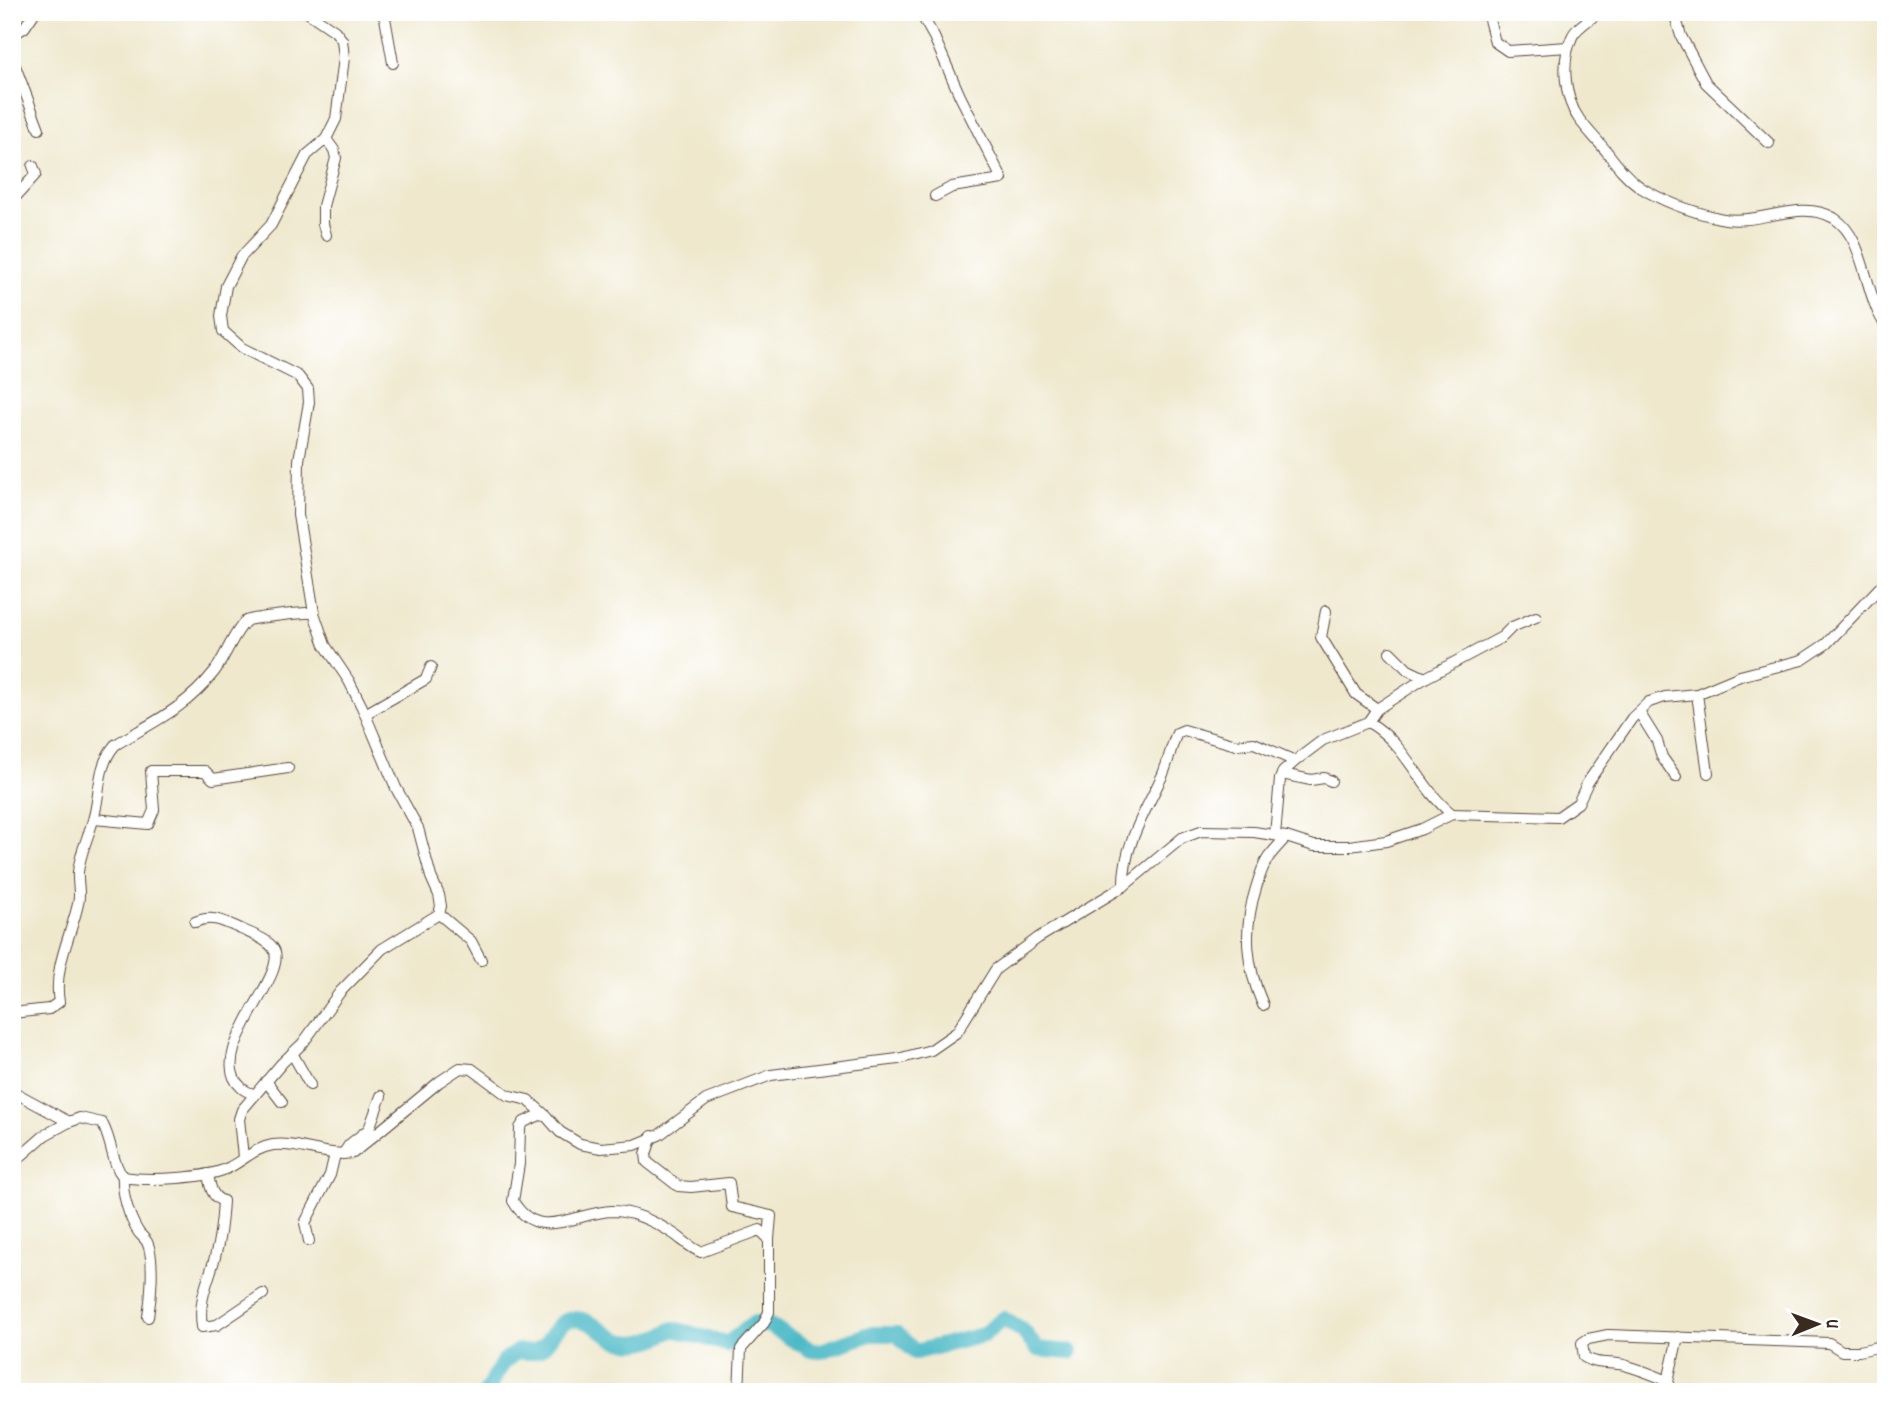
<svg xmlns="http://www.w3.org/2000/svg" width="1898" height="1404" viewBox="0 0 1898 1404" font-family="Dekko,sans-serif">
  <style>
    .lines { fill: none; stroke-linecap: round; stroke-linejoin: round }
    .river { stroke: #4dbac7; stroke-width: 16 }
    .minor-casing { stroke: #564638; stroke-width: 12 }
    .minor { stroke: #fff; stroke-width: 10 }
  </style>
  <rect width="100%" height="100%" fill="#fff"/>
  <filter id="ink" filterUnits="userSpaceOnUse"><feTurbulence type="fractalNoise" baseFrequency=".0143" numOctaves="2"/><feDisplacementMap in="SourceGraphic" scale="14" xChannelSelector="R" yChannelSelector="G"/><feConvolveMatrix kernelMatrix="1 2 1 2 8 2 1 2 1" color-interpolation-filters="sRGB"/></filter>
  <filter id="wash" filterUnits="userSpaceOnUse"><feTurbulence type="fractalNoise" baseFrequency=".00686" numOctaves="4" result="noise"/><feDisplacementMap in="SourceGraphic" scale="28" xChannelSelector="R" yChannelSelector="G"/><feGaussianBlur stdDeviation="1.57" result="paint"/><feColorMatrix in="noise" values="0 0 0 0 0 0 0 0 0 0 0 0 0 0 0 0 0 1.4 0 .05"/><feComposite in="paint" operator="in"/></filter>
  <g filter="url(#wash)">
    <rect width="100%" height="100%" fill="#efe8cd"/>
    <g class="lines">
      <!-- river -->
      <path class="river" d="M486 1392 503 1362 518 1351C553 1359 548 1321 574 1319 593 1319 602 1334 618 1340 638 1347 657 1339 674 1329L727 1344 755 1323 770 1326 811 1350 821 1351 870 1334H897L915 1352 983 1335 1003 1319 1023 1331 1037 1349 1070 1352"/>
    </g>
  </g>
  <g filter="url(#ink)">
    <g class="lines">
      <defs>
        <g id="minor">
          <path d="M307 12 335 31 342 40 344 58 336 119 326 139 307 155 271 225 241 257 226 286 221 316 223 331 242 348 298 376 308 389 309 402 299 460 298 515 314 613 325 645 349 681 362 707 396 788 418 828 431 877 439 895 441 906 439 914 471 941 481 960"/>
          <path d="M380 12 385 18 393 63"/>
          <path d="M920 12 934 37 960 96 1002 179 952 187 935 196"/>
          <path d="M1487 12 1495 42 1508 51 1568 47"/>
          <path d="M1599 12C1591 19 1576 27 1572 37 1561 61 1564 98 1579 119 1588 131 1598 141 1607 152 1617 165 1626 177 1640 187 1662 201 1693 212 1719 218 1758 227 1799 198 1834 218 1866 238 1864 296 1886 326"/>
          <path d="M1674 12 1681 36 1706 83 1769 143"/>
          <path d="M12 35 24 28 35 12"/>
          <path d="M12 58 39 129"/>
          <path d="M326 139 334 150 336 158 323 206V224L326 235"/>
          <path d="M12 201 36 174 33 166"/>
          <path d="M1326 611 1321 637 1356 694 1377 709"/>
          <path d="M1390 652 1408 670 1425 678"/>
          <path d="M1697 694 1708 773"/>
          <path d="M1639 712 1657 741 1662 757 1676 777"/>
          <path d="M365 714 426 679 431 667"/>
          <path d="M1368 722C1408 745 1418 787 1452 814"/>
          <path d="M1282 774 1311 780 1324 778 1331 781"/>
          <path d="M94 819 148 824 154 810 151 771H205L213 779 288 768"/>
          <path d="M1275 835 1280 779 1283 772 1295 761 1323 740 1368 722 1377 709 1425 678 1502 637 1512 627 1536 617"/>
          <path d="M1124 886C1123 844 1146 811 1163 774 1169 760 1171 746 1177 733L1184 730 1236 745 1254 743 1295 761"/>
          <path d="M195 922C212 914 225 922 241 929 251 934 266 938 273 948 292 974 203 1053 241 1087 244 1091 251 1093 255 1095"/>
          <path d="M1263 1005C1246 966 1243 929 1256 888 1259 878 1262 867 1268 858 1273 851 1280 844 1286 837"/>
          <path d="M12 1013 49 1009 59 1002C53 968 71 936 78 904 81 894 77 882 78 872 80 853 88 838 93 820 101 794 96 767 115 745 153 722 186 708 214 672 225 658 233 633 246 621 250 618 307 612 314 613"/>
          <path d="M292 1053 310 1085"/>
          <path d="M266 1081 282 1102"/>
          <path d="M12 1091 69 1122"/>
          <path d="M652 1136 646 1154 647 1162 678 1186 691 1187 729 1183 732 1207 771 1216 769 1239"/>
          <path d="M343 1154 349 1145 369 1129 381 1096"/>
          <path d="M243 1157 239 1119 242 1110 282 1063 303 1043 340 992 382 949 439 914"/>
          <path d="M12 1164 45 1135 69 1122 80 1118 102 1123C112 1140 111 1162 123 1177 147 1181 209 1179 230 1167 245 1159 255 1148 273 1145 299 1142 325 1157 353 1153L439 1082 460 1068 472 1069 507 1095 528 1100 546 1116"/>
          <path d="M208 1174C210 1185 211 1197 223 1201 222 1220 220 1239 215 1257 208 1283 198 1299 202 1327L217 1325 263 1294"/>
          <path d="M123 1177C122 1194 129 1218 139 1233 141 1235 145 1239 147 1242 155 1258 151 1299 148 1317"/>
          <path d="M309 1241 305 1223 330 1175 335 1154"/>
          <path d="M1668 1381 1678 1337"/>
          <path d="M739 1392 741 1349 764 1323 769 1312V1239L760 1230 701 1252C690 1248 683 1240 674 1234 657 1223 633 1211 612 1211 576 1212 538 1244 513 1201L519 1164 520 1128 524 1122 540 1115 546 1116 560 1132 580 1144 601 1148 635 1145 659 1135 706 1100 771 1075 898 1059 931 1050 957 1032 996 969 1038 938 1124 886 1182 838 1201 831 1254 832 1286 837 1314 846H1349L1386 841 1422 829 1452 814 1558 817 1578 803 1588 782 1632 718 1649 702 1665 697 1697 694 1740 676 1802 660 1826 644 1886 581"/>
          <path d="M1672 1392 1668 1381C1654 1375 1639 1369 1624 1365 1610 1362 1596 1365 1584 1357L1582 1343 1588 1339 1608 1335 1829 1343 1842 1351H1859L1886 1345"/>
        </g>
      </defs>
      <!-- minor casing -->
      <use href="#minor" class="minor-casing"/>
      <!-- minor -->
      <use href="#minor" class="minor"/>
    </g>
  </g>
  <!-- margin -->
  <rect width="1898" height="1404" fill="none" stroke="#fff" stroke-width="42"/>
  <!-- north arrow -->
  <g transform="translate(1817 1324) rotate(89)" stroke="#ffffff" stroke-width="5" paint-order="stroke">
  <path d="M0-5L12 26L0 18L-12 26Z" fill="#3b2a1e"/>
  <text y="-10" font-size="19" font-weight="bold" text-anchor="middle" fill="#3b2a1e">U</text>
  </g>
</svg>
